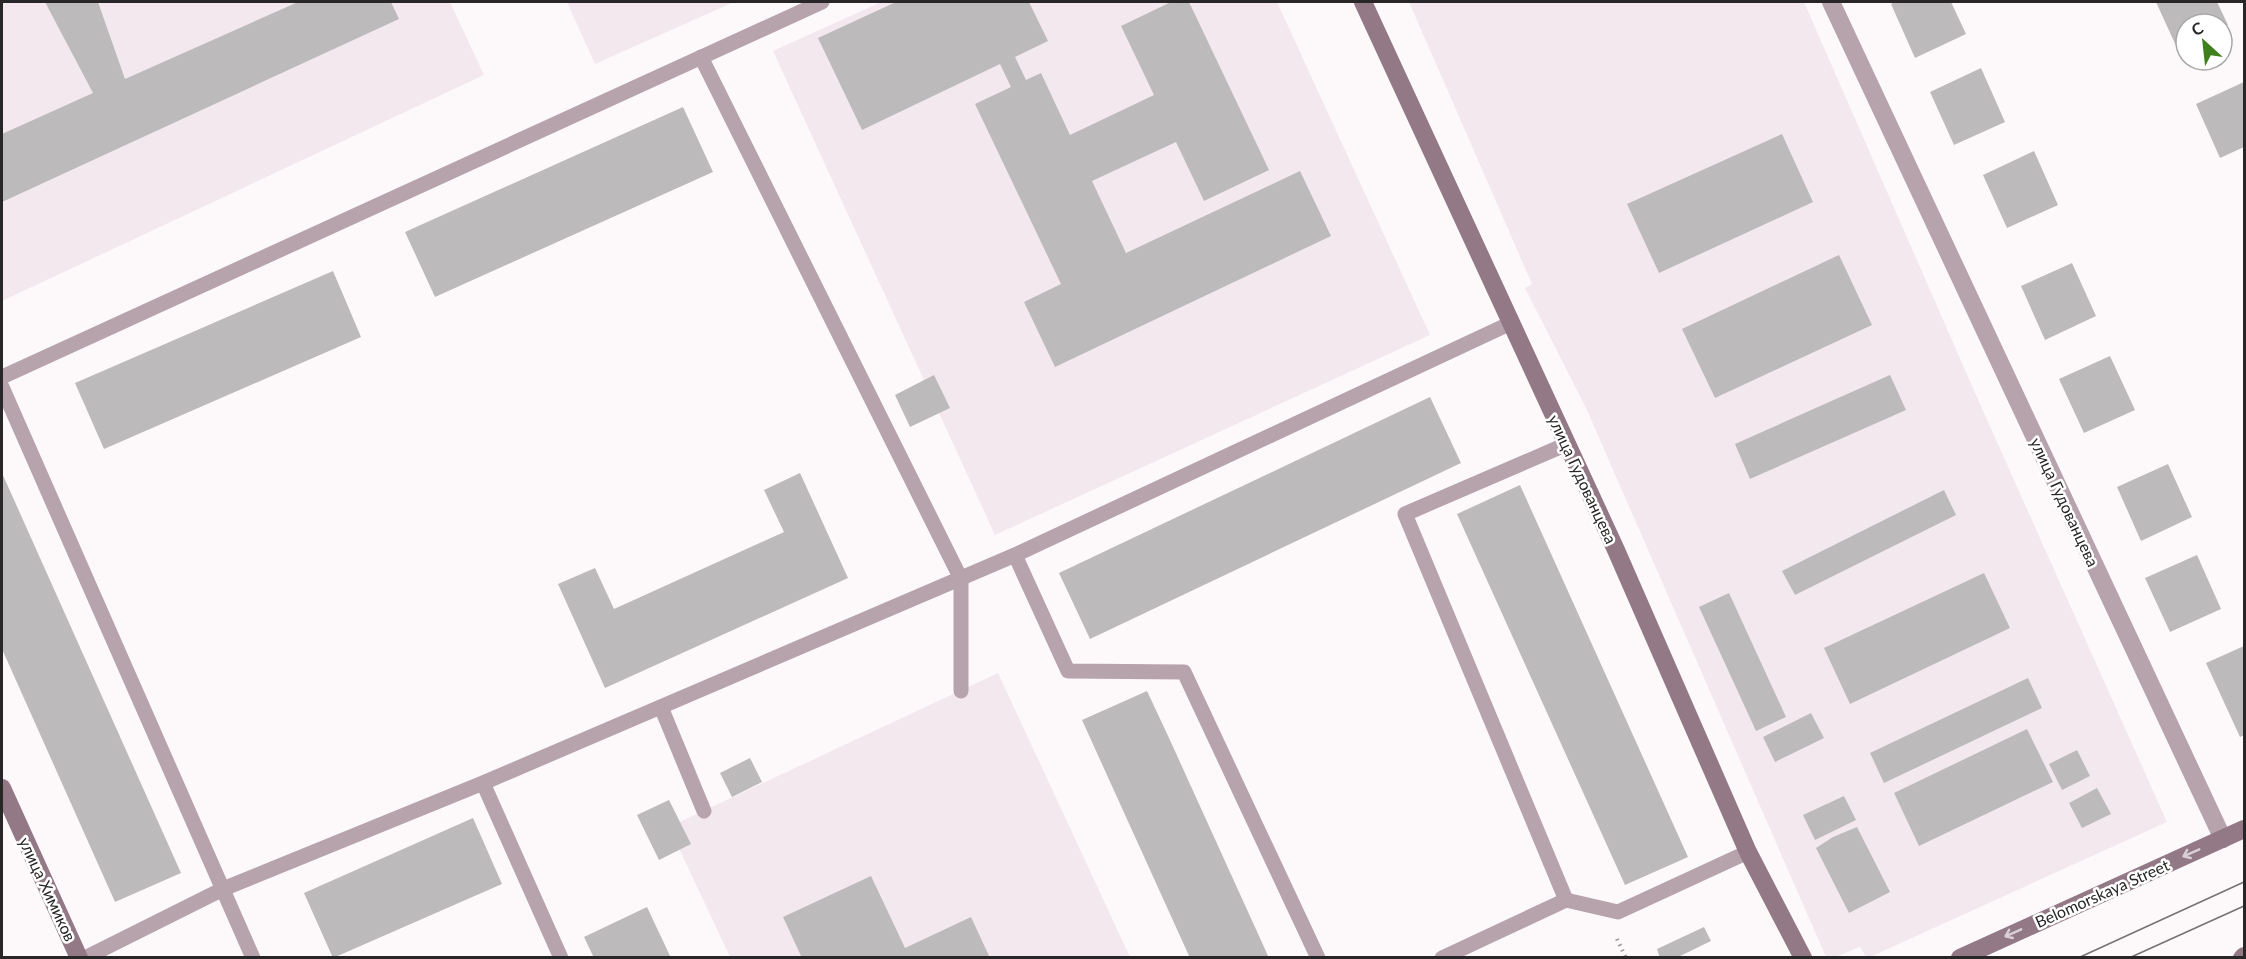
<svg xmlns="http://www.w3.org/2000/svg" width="2246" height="959" viewBox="0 0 2246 959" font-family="Lato,sans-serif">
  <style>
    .built { fill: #f3e8ed }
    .building { fill: #bdbabc }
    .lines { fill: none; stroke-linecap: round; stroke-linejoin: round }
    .path { stroke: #9b989a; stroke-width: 4; stroke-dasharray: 1.5 4.5; stroke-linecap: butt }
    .lane { stroke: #b6a3ac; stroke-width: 15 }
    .street { stroke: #b6a3ac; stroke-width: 18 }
    .secondary { stroke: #937986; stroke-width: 18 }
    .tram { stroke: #757274; stroke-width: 1.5 }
    .oneway { stroke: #d9d0d5 }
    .labels { text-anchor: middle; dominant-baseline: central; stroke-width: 5; stroke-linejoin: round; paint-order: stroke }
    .street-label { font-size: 16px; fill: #282627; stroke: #fff }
  </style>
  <rect width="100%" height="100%" fill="#fdf9fb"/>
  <!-- built -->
  <g class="built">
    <path d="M2 2H450L484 75 2 301Z"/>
    <path d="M567 2H734L595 64Z"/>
    <path d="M881 2H1277L1430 335 995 535 773 51Z"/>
    <path d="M1409 2H1804L1976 395 2167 822 1870 957H1866L1860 947 1835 957H1826L1586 408 1525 288 1532 284Z"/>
    <path d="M998 673 1130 957H730L669 827Z"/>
  </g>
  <!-- building -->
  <g class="building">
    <path d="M45 2H98L125 79 298 2H391L399 19 2 202V134L93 93Z"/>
    <path d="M896 2H1029L1048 41 1015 57 1026 80 1041 73 1070 135 1154 95 1121 26 1171 2H1189L1269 170 1204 201 1176 142 1092 181 1126 253 1300 171 1331 236 1055 367 1024 302 1061 284 975 104 1011 87 1000 64 862 130 818 38Z"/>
    <path d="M1895 2H1951L1966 34 1915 58 1891 4Z"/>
    <path d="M2156 2H2217L2228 25 2222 28V24H2186V43L2177 48Z"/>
    <path d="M1981 68 2005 122 1954 145 1930 92Z"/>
    <path d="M2244 82V147L2220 158 2196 104Z"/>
    <path d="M683 107 713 172 435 297 405 232Z"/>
    <path d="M1782 134 1813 202 1659 273 1627 204Z"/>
    <path d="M2034 151 2058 205 2007 228 1983 175Z"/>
    <path d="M1839 255 1872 325 1715 398 1682 329Z"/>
    <path d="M2072 263 2096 316 2045 340 2021 286Z"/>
    <path d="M333 271 361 337 104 449 75 383Z"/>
    <path d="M2110 356 2135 410 2084 433 2059 379Z"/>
    <path d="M934 375 950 408 910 427 895 395Z"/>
    <path d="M1890 375 1906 410 1750 479 1735 444Z"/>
    <path d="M1430 397 1461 463 1090 639 1059 573Z"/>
    <path d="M2168 464 2192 517 2141 541 2117 487Z"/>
    <path d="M2 473 181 873 115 902 2 649Z"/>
    <path d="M800 473 848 578 605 688 558 584 595 568 614 609 784 532 764 490Z"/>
    <path d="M1520 485 1688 857 1625 885 1457 514Z"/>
    <path d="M1944 490 1956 515 1795 595 1782 571Z"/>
    <path d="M2197 555 2221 609 2170 632 2145 578Z"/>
    <path d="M1984 573 2010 628 1850 704 1824 648Z"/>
    <path d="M1729 593 1786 717 1756 731 1699 607Z"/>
    <path d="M2244 646V735L2240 737 2206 663Z"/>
    <path d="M2028 678 2042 708 1884 783 1870 753Z"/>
    <path d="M1147 691 1169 738 1269 958H1190L1082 720Z"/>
    <path d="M1811 713 1824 738 1775 762 1763 737Z"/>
    <path d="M2027 729 2053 782 1919 846 1894 793Z"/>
    <path d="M2077 750 2090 776 2062 790 2049 764Z"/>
    <path d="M750 758 762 782 732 797 720 773Z"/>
    <path d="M2097 788 2111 814 2082 828 2069 803Z"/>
    <path d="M1844 796 1856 820 1815 840 1803 815Z"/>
    <path d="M669 800 691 844 659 860 637 815Z"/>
    <path d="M473 818 502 884 333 958 304 893Z"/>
    <path d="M1857 827 1890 892 1849 913 1816 848 1833 837Z"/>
    <path d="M871 876 905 948 971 917 990 958H802L783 917Z"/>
    <path d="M647 907 671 958H594L584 937Z"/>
    <path d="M1704 927 1711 941 1676 958H1660L1657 949Z"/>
  </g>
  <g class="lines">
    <!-- path -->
    <path class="path" d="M1617 939 1626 958"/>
    <!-- lane -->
    <g class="lane">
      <path d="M701 57 961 579V691"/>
      <path d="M2 377 822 2"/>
      <path d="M2 387 253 958"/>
      <path d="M1015 555 1068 671 1184 672 1318 958"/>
      <path d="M661 707 704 811"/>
      <path d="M483 783 561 958"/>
      <path d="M1566 900 1405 514 1567 444"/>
      <path d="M85 958 223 889 483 783 1015 555 1511 323"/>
      <path d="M1442 958 1566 900 1618 912 1748 852"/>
    </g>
    <!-- street -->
    <path class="street" d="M1831 2 2223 839"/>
    <!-- secondary -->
    <g class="secondary">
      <path d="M1363 2 1616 550 1748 852 1803 958"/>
      <path d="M2 788 79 958"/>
      <path d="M1960 958 2244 829"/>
      <path d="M2242 958 2244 956"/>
    </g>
    <!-- tram -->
    <g class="tram">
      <path d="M2078 958 2244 882"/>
      <path d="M2129 958 2244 906"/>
    </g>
  </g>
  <!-- one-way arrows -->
  <defs><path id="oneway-shaft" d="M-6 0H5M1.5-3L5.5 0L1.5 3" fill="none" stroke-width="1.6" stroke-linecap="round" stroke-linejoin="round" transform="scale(1.5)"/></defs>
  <g class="oneway">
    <use href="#oneway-shaft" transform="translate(2191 853) rotate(156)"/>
    <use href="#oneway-shaft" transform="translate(2013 933) rotate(156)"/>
  </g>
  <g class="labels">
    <!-- street labels -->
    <g class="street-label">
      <text transform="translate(1583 479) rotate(65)">улица Гудованцева</text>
      <text transform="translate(2065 502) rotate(65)">улица Гудованцева</text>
      <text transform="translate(48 889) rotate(65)">улица Химиков</text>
      <text transform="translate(2102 893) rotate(-24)">Belomorskaya Street</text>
    </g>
  </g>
  <!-- border -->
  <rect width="2246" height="959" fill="none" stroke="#282627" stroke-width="6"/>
  <!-- north arrow -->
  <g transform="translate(2204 42) rotate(333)"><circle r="28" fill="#ffffff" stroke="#a9a8a9" stroke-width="1.5"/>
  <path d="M0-4.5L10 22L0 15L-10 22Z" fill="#407f1e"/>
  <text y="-9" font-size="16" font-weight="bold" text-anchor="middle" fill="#282627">С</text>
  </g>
</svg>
